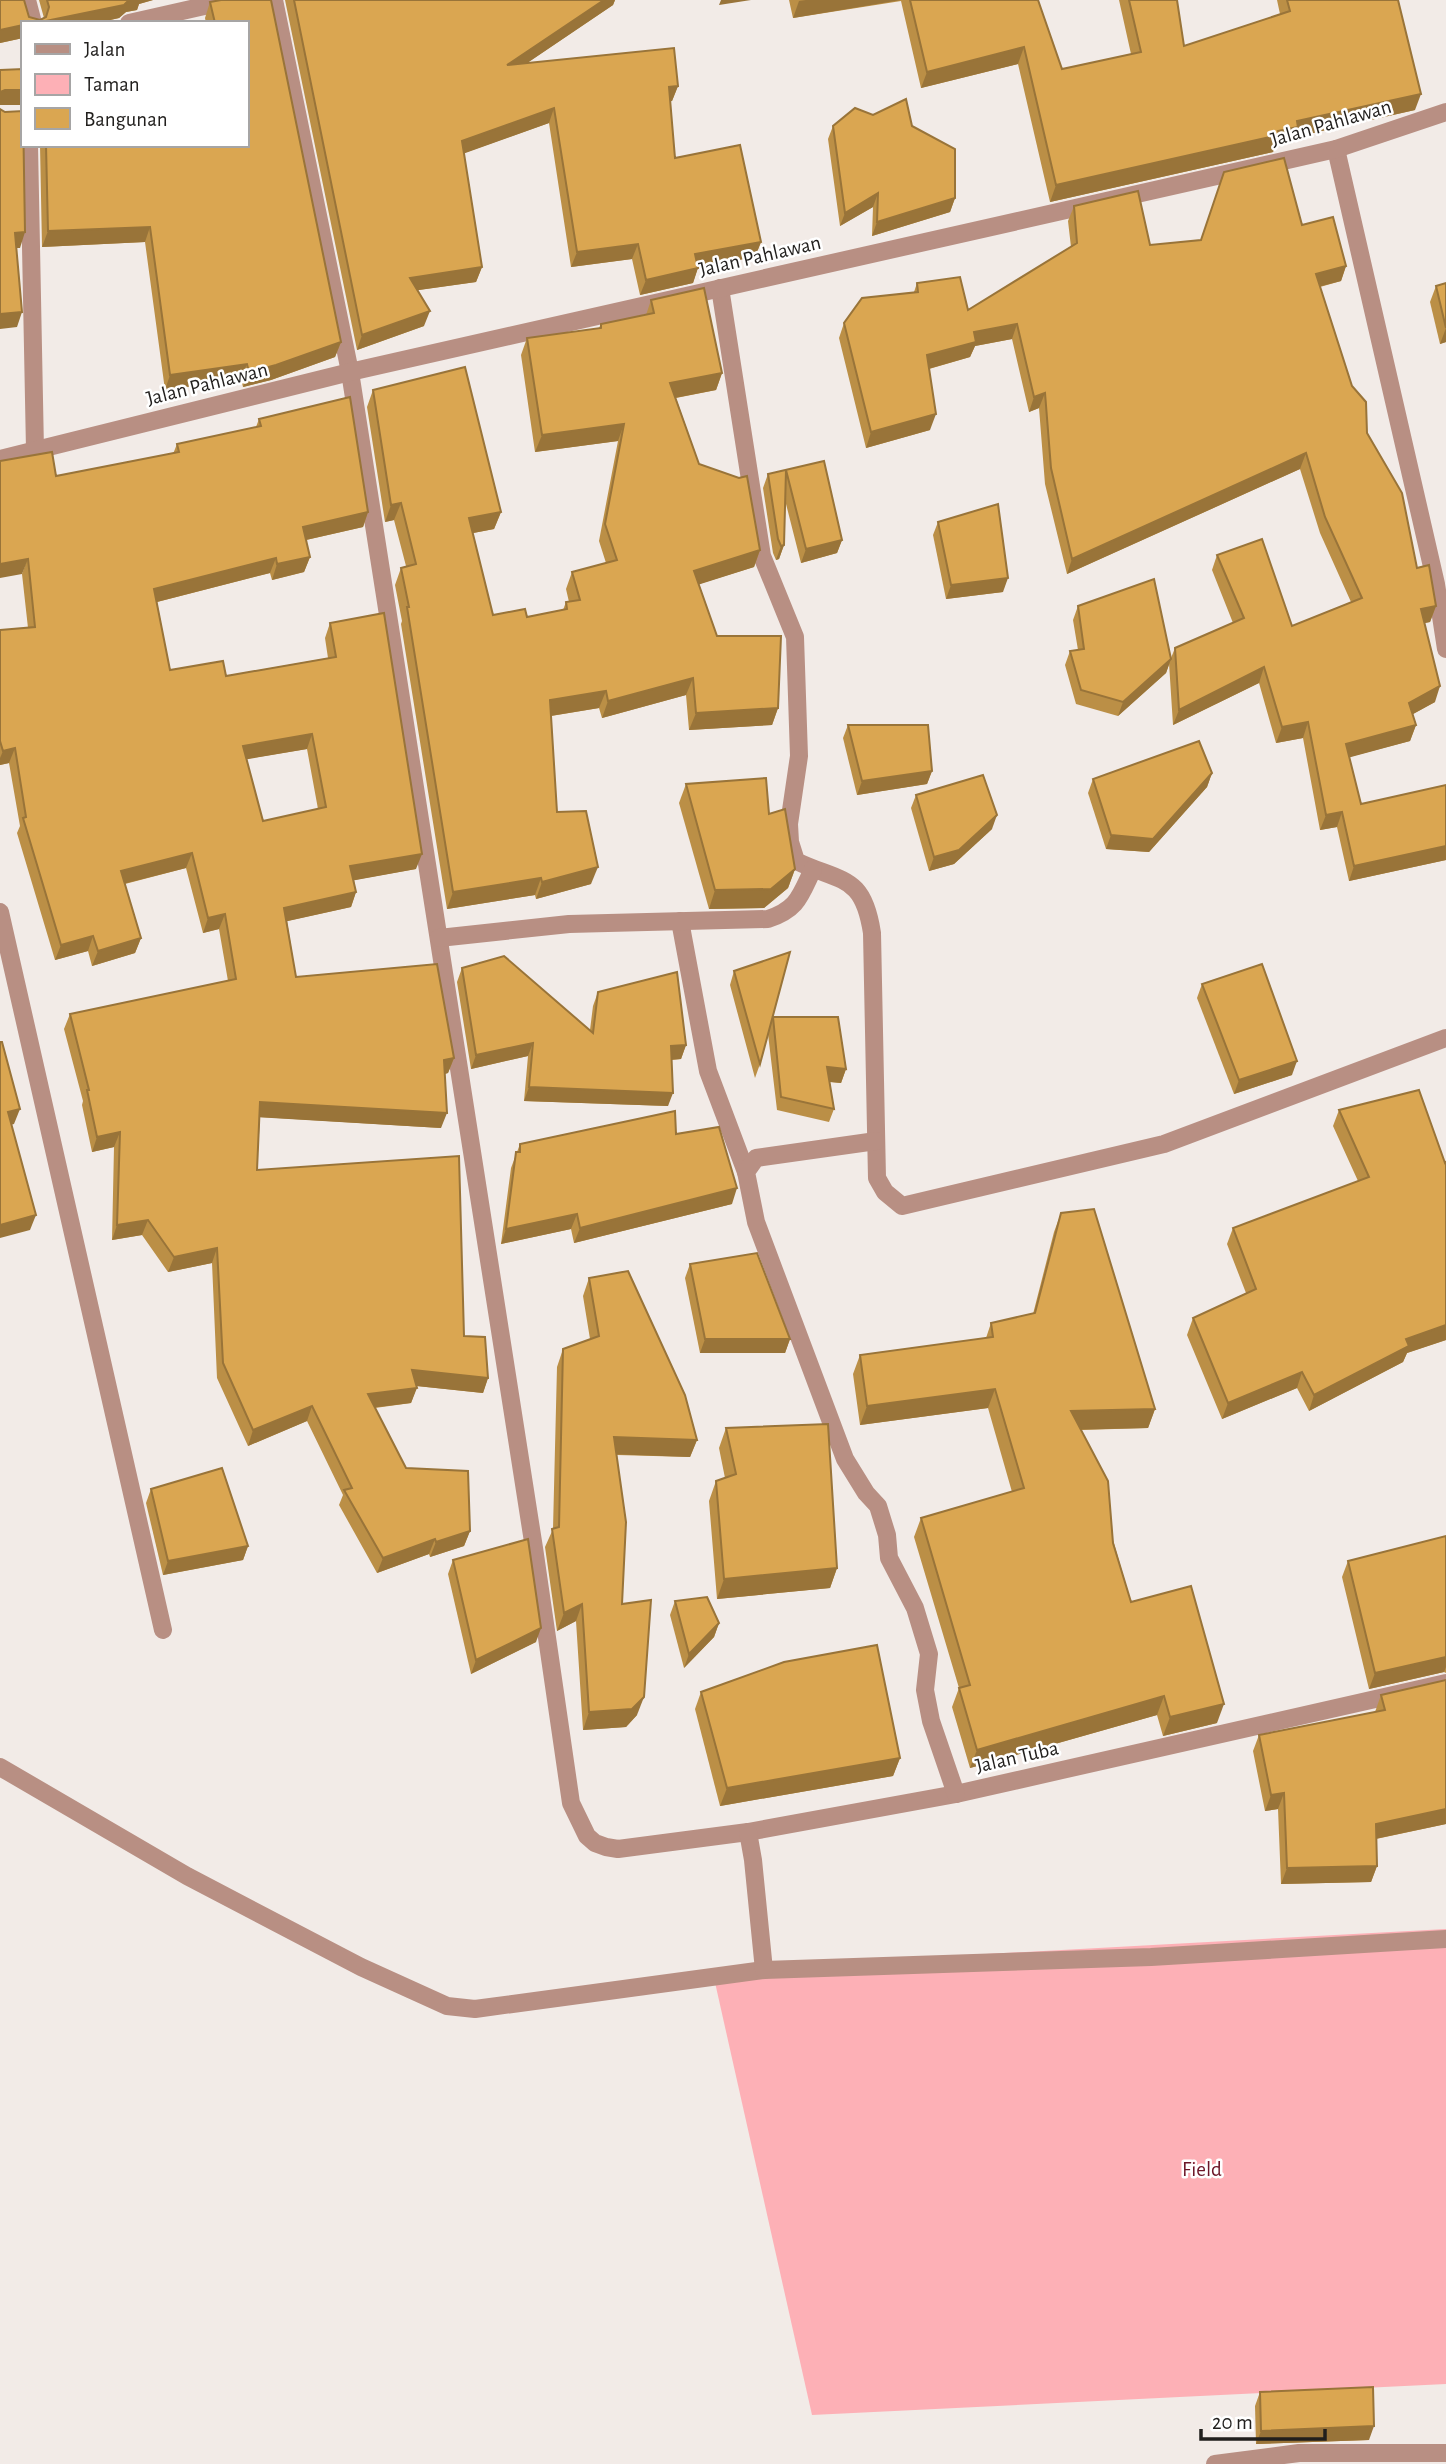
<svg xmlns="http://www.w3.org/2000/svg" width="1446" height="2464" viewBox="0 0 1446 2464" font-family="'Alegreya Sans',sans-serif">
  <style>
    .green { fill: #fdb0b6 }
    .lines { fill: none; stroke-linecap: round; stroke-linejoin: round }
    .lane { stroke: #b88f83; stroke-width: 18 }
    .street { stroke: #b88f83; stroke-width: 18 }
    .wall { fill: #bb8f46; fill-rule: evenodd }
    .shaded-wall { fill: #997439 }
    .building { fill: #daa651; stroke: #997439; stroke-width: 2; fill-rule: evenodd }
    .labels { text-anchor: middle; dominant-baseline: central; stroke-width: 5; stroke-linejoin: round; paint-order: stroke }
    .street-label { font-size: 21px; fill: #211f1d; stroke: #fff }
    .park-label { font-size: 21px; fill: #6c1628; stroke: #fff }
  </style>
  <rect width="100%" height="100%" fill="#f2ebe7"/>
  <!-- green -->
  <path class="green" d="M1446 1929V2384L812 2415 712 1969Z"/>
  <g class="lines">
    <!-- lane -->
    <path class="lane" d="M1215 2464 1299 2453H1446"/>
    <!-- street -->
    <g class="street">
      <path d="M27 0 33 23"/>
      <path d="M274 0 350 372 534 1548 571 1803 587 1836 595 1843 606 1847 618 1849 748 1832 956 1794 1446 1683"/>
      <path d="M129 23 231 0"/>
      <path d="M29 145 35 450"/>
      <path d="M1336 149 1436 584 1446 649"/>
      <path d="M720 288 762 556 795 637 799 756 789 824 790 842 796 861C842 883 863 874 872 933L877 1178 885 1192 902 1206 1164 1144 1446 1038"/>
      <path d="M0 459 350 372 1336 149 1446 112"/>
      <path d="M0 912 163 1630"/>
      <path d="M680 921 708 1071 746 1172"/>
      <path d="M439 938 569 924 768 919C798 909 800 896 813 869"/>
      <path d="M876 1141 756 1158 746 1172 756 1222 845 1459 866 1493 878 1506 887 1535 889 1558 915 1608 929 1654 925 1690 931 1721 956 1794"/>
      <path d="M0 1767 187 1876 361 1967 447 2006 475 2009 764 1970 1151 1957 1446 1939"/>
      <path d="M748 1832 753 1860 764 1970"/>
    </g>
  </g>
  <!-- wall -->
  <g class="wall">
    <path d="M0 0 29 17 40 20 44 18 39 0H153L139 4 137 10 126 12 119 18 97 23H23V38L0 43Z"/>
    <path d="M221 0H271L341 342 335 357 271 380 243 387 241 379 165 390 145 242 42 247 40 145H247V23H206L205 18 210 2Z"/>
    <path d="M285 0H615L613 5 527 63 678 86 672 101H670L675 158 761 242 755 257 698 267 693 283 640 295 632 259 571 267 549 123 464 153 482 267 476 282 418 290 424 326 357 350Z"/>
    <path d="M789 0H1038L1062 69 1131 54 1119 0H1177L1184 46 1280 14 1277 0H1398L1415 110 1295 137 1292 143 1275 147 1273 152 1050 202 1018 64 921 88 901 1 793 18Z"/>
    <path d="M873 115 912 126 955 198 950 212 872 236 873 207 840 226 828 139 833 126Z"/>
    <path d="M1074 206 1150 245 1200 240 1302 225 1346 266 1341 281 1320 287 1367 433 1417 568 1436 606 1430 622 1424 623 1435 702 1413 714 1416 725 1410 741 1349 757 1361 804 1446 785V860L1349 881 1337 827 1320 830 1303 738 1276 743 1259 683 1173 725 1169 663 1175 648 1233 623 1212 570 1217 555 1292 626 1351 602 1320 533 1300 469 1067 574 1045 484 1039 408 1029 412 1012 339 975 346 970 357 929 369 930 430 866 448 839 338 844 323 914 292 917 283 968 310 1071 247 1068 221Z"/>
    <path d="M1446 283V342L1440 344 1430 302 1436 286Z"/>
    <path d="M651 300 722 373 716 390 676 398 699 464 760 550 754 567 699 584 717 636 778 708 772 725 689 730 686 695 602 718 599 708 551 716 557 812 591 884 536 899 535 895 447 909 401 624 402 621 395 585 401 568 406 566 394 520 385 522 367 407 373 390 501 512 494 529 473 533 493 615 527 617 563 610 566 602H569L566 589 572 572 606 563 599 541 618 441 535 452 521 355 527 338 599 328 601 324 646 315Z"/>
    <path d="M259 419 368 512 363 527 306 540 310 557 304 572 272 580 270 573 157 602 170 670 226 676 328 658 325 638 330 623 416 869 354 880 356 892 351 907 287 921 296 977 454 1058 448 1073 445 1074 441 1128 260 1117 257 1170 464 1336 488 1378 483 1393 417 1386 411 1403 375 1408 406 1468 470 1531 464 1546 430 1557 429 1554 377 1573 339 1505 343 1495 307 1421 248 1446 217 1378 212 1263 168 1272 142 1235 112 1240 114 1147 92 1152 82 1105 83 1101 64 1029 70 1014 228 981 219 929 203 933 186 868 125 884 141 938 135 953 92 966 88 951 55 960 17 833 20 826 9 763 0 765V630L28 628 22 574 56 476 173 454 177 444 256 427ZM307 749 318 809 263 821 246 759Z"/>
    <path d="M824 461 842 540 837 553 801 563 785 500 784 545 779 559 776 560 773 553 763 488 768 474Z"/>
    <path d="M938 522 1003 592 946 599 933 535Z"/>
    <path d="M1078 606 1171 659 1166 673 1118 716 1076 704 1065 665 1070 651 1078 650 1073 620Z"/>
    <path d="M848 725 932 771 927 784 857 795 843 738Z"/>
    <path d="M1212 773 1207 787 1149 852 1106 849 1088 793 1093 779Z"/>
    <path d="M686 784 769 814 795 869 788 888 764 908 709 909 679 803Z"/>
    <path d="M916 795 992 829 954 864 929 871 911 808Z"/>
    <path d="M462 968 590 1030 593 1006 598 992 686 1045 681 1059 672 1060 668 1106 524 1101 528 1056 471 1069 457 982Z"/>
    <path d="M734 971 773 1017 846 1069 841 1083 829 1082 834 1109 829 1122 777 1110 768 1034 760 1064 755 1078 730 985Z"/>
    <path d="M1202 984 1292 1075 1234 1094 1197 998Z"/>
    <path d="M1339 1110 1446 1162V1340L1407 1353 1403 1362 1309 1411 1297 1388 1222 1419 1187 1335 1193 1318 1246 1293 1227 1244 1233 1228 1358 1181 1333 1126Z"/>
    <path d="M676 1134 732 1204 574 1243 571 1229 501 1244 511 1168 520 1144Z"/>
    <path d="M1061 1213 1155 1409 1148 1428 1081 1430 1131 1602 1217 1723 1163 1736 1157 1715 970 1768 952 1707 959 1688 914 1537 921 1518 1012 1492 988 1408 860 1425 853 1374 860 1355 986 1338 991 1323 1033 1314 1054 1232Z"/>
    <path d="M690 1264 790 1339 785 1353H700L685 1278Z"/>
    <path d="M589 1278 697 1440 690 1457 617 1455 622 1604 637 1715 626 1727 583 1730 576 1621 557 1631 545 1547 553 1529 557 1367 563 1349 590 1339 583 1296Z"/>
    <path d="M726 1428 837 1568 830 1588 717 1599 709 1501 716 1481 725 1478 719 1448Z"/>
    <path d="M151 1489 248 1546 243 1560 163 1575 146 1503Z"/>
    <path d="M1446 1536V1673L1444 1672 1369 1689 1342 1577 1348 1561Z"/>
    <path d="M453 1560 536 1642 471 1674 448 1574Z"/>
    <path d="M675 1601 719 1623 714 1637 684 1668 670 1615Z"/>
    <path d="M1446 1680V1824L1376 1839 1377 1866 1371 1882 1281 1884 1278 1809 1265 1811 1253 1751 1259 1735 1375 1712 1381 1695Z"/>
    <path d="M701 1692 900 1758 893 1776 720 1806 695 1709Z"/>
    <path d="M1260 2392 1369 2440 1256 2444 1255 2406Z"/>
  </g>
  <!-- shaded-wall -->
  <g class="shaded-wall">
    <path d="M129 0H153L139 4 137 10 126 12 119 18 97 23H36Z"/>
    <path d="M604 0H615L613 5 502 80 507 65Z"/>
    <path d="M721 0H751L719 5Z"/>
    <path d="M806 0H901L793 18 799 1Z"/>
    <path d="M23 25V38L0 43V30Z"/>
    <path d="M1024 47 1018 64 921 88 927 72Z"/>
    <path d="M678 86 672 101 664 102 669 87Z"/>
    <path d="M5 90H23V105H0V92Z"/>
    <path d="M1421 94 1415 110 1295 137 1292 143 1275 147 1273 152 1050 202 1056 185 1278 131 1297 121Z"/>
    <path d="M554 108 549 123 457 156 462 141Z"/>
    <path d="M878 193 873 207 840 226 845 213Z"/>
    <path d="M955 198 950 212 872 236 877 222Z"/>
    <path d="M150 227 145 242 42 247 48 231Z"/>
    <path d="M25 232 20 248H10L15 233Z"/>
    <path d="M761 242 755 257 690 269 695 254Z"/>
    <path d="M638 244 632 259 571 267 577 252Z"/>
    <path d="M1346 266 1341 281 1310 289 1316 274Z"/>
    <path d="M482 267 476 282 405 292 410 278Z"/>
    <path d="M698 268 693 283 640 295 646 280Z"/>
    <path d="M430 311 424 326 357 350 362 335Z"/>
    <path d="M22 312 17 327 0 329V314Z"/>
    <path d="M1017 324 1012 339 975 346 970 357 921 371 927 355 974 332Z"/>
    <path d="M1446 328V342L1440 344Z"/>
    <path d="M341 342 335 357 271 380 243 387 249 372Z"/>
    <path d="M247 364 241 379 165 390 170 375Z"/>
    <path d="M722 373 716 390 664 400 670 383Z"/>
    <path d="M1045 393 1039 408 1029 412 1034 397Z"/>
    <path d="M936 414 930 430 866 448 871 432Z"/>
    <path d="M624 424 618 441 535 452 542 435Z"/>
    <path d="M1306 453 1300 469 1067 574 1072 559Z"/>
    <path d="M401 503 394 520 385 522 391 505Z"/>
    <path d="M368 512 363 527 297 542 303 527Z"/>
    <path d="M501 512 494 529 463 535 469 518Z"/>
    <path d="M842 540 837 553 801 563 806 549Z"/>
    <path d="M784 545 779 559 776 560 781 546Z"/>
    <path d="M760 550 754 567 688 588 694 571Z"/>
    <path d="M310 557 304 572 272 580 277 564Z"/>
    <path d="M276 558 270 573 149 604 154 589Z"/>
    <path d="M28 559 22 574 0 578V564Z"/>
    <path d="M1008 578 1003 592 946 599 951 585Z"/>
    <path d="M1436 606 1430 622 1415 625 1421 609Z"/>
    <path d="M1171 659 1166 673 1118 716 1123 702Z"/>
    <path d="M1264 667 1259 683 1173 725 1179 710Z"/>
    <path d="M693 678 686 695 602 718 608 701Z"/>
    <path d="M1440 686 1435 702 1404 719 1409 703Z"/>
    <path d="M606 691 599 708 544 717 550 700Z"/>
    <path d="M778 708 772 725 689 730 696 713Z"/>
    <path d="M1308 722 1303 738 1276 743 1282 727Z"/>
    <path d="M1416 725 1410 741 1340 760 1346 744Z"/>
    <path d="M312 734 307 749 237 761 243 746Z"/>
    <path d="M15 748 9 763 0 765V758L3 751Z"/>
    <path d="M932 771 927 784 857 795 862 781Z"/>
    <path d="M1212 773 1207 787 1149 852 1106 849 1111 835Z"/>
    <path d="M1342 812 1337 827 1320 830 1326 815Z"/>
    <path d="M997 815 992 829 954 864 929 871 934 857Z"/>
    <path d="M1446 846V860L1349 881 1354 866Z"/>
    <path d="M192 853 186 868 115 886 121 871Z"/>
    <path d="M422 854 416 869 345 882 350 866Z"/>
    <path d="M598 867 591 884 536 899 542 882Z"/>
    <path d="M795 869 788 888 764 908 709 909 715 890Z"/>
    <path d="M541 878 535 895 447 909 453 892Z"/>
    <path d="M356 892 351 907 279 923 284 908Z"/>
    <path d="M225 914 219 929 203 933 208 918Z"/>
    <path d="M93 936 88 951 55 960 61 945Z"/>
    <path d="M141 938 135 953 92 966 98 951Z"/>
    <path d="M533 1043 528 1056 471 1069 476 1055Z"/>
    <path d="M686 1045 681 1059 666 1060 671 1046Z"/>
    <path d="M454 1058 448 1073 439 1075 444 1060Z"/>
    <path d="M1297 1061 1292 1075 1234 1094 1239 1080Z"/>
    <path d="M827 1067 846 1069 841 1083 822 1081Z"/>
    <path d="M529 1087 673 1093 668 1106 524 1101Z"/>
    <path d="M260 1102 447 1113 441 1128 255 1117Z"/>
    <path d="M20 1109 14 1124 3 1127 8 1112Z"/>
    <path d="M120 1132 114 1147 92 1152 97 1137Z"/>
    <path d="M737 1188 732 1204 574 1243 580 1228Z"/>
    <path d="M577 1214 571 1229 501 1244 506 1229Z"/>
    <path d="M36 1215 30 1230 0 1238V1225Z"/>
    <path d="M148 1220 142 1235 112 1240 117 1225Z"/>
    <path d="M217 1248 212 1263 168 1272 174 1257Z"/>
    <path d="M1446 1325V1340L1407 1353 1403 1362 1309 1411 1314 1395 1406 1339Z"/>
    <path d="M705 1339H790L785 1353H700Z"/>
    <path d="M412 1370 488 1378 483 1393 407 1385Z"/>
    <path d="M1302 1372 1297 1388 1222 1419 1228 1403Z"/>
    <path d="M417 1388 411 1403 362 1409 368 1394Z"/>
    <path d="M995 1389 988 1408 860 1425 867 1406Z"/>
    <path d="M312 1406 307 1421 248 1446 253 1430Z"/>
    <path d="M1155 1409 1148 1428 1064 1430 1071 1411Z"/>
    <path d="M614 1437 697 1440 690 1457 607 1454Z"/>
    <path d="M470 1531 464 1546 430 1557 436 1542Z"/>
    <path d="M435 1539 429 1554 377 1573 383 1558Z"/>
    <path d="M248 1546 243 1560 163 1575 168 1561Z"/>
    <path d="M837 1568 830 1588 717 1599 724 1579Z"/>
    <path d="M582 1604 576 1621 557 1631 564 1613Z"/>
    <path d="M719 1623 714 1637 684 1668 689 1654Z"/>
    <path d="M541 1628 536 1642 471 1674 476 1660Z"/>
    <path d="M1446 1657V1667L1444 1672 1369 1689 1375 1673Z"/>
    <path d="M1164 1696 1157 1715 970 1768 977 1750Z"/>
    <path d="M644 1697 637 1715 626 1727 583 1730 589 1712Z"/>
    <path d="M1224 1704 1217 1723 1163 1736 1170 1717Z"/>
    <path d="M900 1758 893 1776 720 1806 727 1788Z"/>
    <path d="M1284 1793 1278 1809 1265 1811 1271 1795Z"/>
    <path d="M1446 1809V1824L1370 1840 1376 1824Z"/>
    <path d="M1377 1866 1371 1882 1281 1884 1287 1868Z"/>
    <path d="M1374 2426 1369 2440 1256 2444 1261 2431Z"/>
  </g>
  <!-- building -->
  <g class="building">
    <path d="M0 0H24L29 17 40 20 46 17 49 7 47 0H129L124 5 36 23H23V25L0 30Z"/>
    <path d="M221 0H271L341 342 276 365 249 372 247 364 170 375 150 227 48 231 46 145H247V23H215L210 2Z"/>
    <path d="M294 0H604L507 65 674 48 678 86 669 87 675 158 740 145 761 242 695 254 698 268 646 280 638 244 577 252 554 108 462 141 482 267 410 278 430 311 362 335Z"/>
    <path d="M910 0H1038L1062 69 1141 52 1129 0H1177L1184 46 1290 11 1287 0H1398L1421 94 1297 121 1298 127 1278 131 1279 135 1056 185 1024 47 927 72Z"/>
    <path d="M23 69V90H5L0 92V70Z"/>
    <path d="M906 99 912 126 955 149V198L877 222 878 193 845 213 833 126 855 108 873 115Z"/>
    <path d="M0 109 5 112 23 111 25 232 15 233 22 312 0 314Z"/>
    <path d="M1284 158 1302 225 1333 217 1346 266 1316 274 1352 386 1366 402 1367 433 1402 493 1417 568 1429 565 1436 606 1421 609 1440 686 1409 703 1416 725 1346 744 1361 804 1446 785V846L1354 866 1342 812 1326 815 1308 722 1282 727 1264 667 1179 710 1175 648 1244 618 1217 555 1262 539 1292 626 1362 598 1325 517 1306 453 1072 559 1051 468 1045 393 1034 397 1017 324 974 332 976 342 927 355 936 414 871 432 844 323 862 298 918 292 917 283 960 277 968 310 1077 243 1074 206 1138 191 1150 245 1201 240 1224 172Z"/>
    <path d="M1446 283V328L1436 286Z"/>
    <path d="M704 288 722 373 670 383 699 464 739 478 747 476 760 550 694 571 717 636H781L778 708 696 713 693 678 608 701 606 691 550 700 557 812 586 811 598 867 542 882 541 878 453 892 407 607H409L401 568 416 564 401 503 391 505 373 390 465 367 501 512 469 518 493 615 525 609 527 617 567 609 566 602 580 600 572 572 617 560 605 524 624 424 542 435 527 338 601 328V324L654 313 651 300Z"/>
    <path d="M350 397 368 512 303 527 310 557 277 564 276 558 154 589 170 670 223 661 226 676 336 657 330 623 384 613 422 854 350 866 356 892 284 908 296 977 437 964 454 1058 444 1060 447 1113 260 1102 257 1170 459 1156 464 1336 485 1337 488 1378 412 1370 417 1388 368 1394 406 1468 468 1471 470 1531 436 1542 435 1539 383 1558 344 1490 352 1488 312 1406 253 1430 223 1363 217 1248 174 1257 148 1220 117 1225 120 1132 97 1137 87 1090H89L70 1014 236 979 225 914 208 918 192 853 121 871 141 938 98 951 93 936 61 945 23 818 26 817 15 748 3 751 0 741V630L35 627 28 559 0 564V461L52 452 56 476 179 452 177 444 261 426 259 419ZM312 734 326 807 263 821 243 746Z"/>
    <path d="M824 461 842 540 806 549 786 470 784 545 781 546 778 539 768 474Z"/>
    <path d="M998 504 1008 578 951 585 938 522Z"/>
    <path d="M1154 579 1171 659 1123 702 1081 690 1070 651 1084 649 1078 606Z"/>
    <path d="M848 725H928L932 771 862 781Z"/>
    <path d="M1199 741 1212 773 1153 839 1111 835 1093 779Z"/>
    <path d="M983 775 997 815 959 850 934 857 916 795Z"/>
    <path d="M766 778 769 814 785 809 795 869 771 889 715 890 686 784Z"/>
    <path d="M790 952 760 1064 734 971Z"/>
    <path d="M504 956 593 1033 598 992 677 972 686 1045 671 1046 673 1093 529 1087 533 1043 476 1055 462 968Z"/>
    <path d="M1262 964 1297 1061 1239 1080 1202 984Z"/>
    <path d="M773 1017H838L846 1069 827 1067 834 1109 781 1097Z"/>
    <path d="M0 1042H2L20 1109 8 1112 36 1215 0 1225Z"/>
    <path d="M1419 1090 1445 1163 1446 1162V1325L1406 1339 1409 1346 1314 1395 1302 1372 1228 1403 1193 1318 1256 1289 1233 1228 1369 1177 1339 1110Z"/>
    <path d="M675 1111 676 1134 719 1127 737 1188 580 1228 577 1214 506 1229 516 1152H520V1144Z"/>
    <path d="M1094 1209 1155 1409 1071 1411 1108 1481 1113 1543 1131 1602 1191 1586 1224 1704 1170 1717 1164 1696 977 1750 959 1688 970 1685 921 1518 1024 1488 995 1389 867 1406 860 1355 993 1337 991 1323 1035 1313 1061 1213Z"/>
    <path d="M757 1253 790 1339H705L690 1264Z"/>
    <path d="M628 1271 685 1395 697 1440 614 1437 626 1522 622 1604 651 1600 644 1697 632 1709 589 1712 582 1604 564 1613 552 1529 559 1527 563 1349 599 1336 589 1278Z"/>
    <path d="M828 1424 837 1568 724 1579 716 1481 736 1474 726 1428Z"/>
    <path d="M222 1468 248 1546 168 1561 151 1489Z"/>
    <path d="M1446 1536V1657L1375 1673 1348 1561Z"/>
    <path d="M528 1539 541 1628 476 1660 453 1560Z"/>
    <path d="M707 1597 719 1623 689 1654 675 1601Z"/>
    <path d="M877 1645 900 1758 727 1788 701 1692 784 1662Z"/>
    <path d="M1446 1680V1809L1376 1824 1377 1866 1287 1868 1284 1793 1271 1795 1259 1735 1385 1710 1381 1695Z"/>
    <path d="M1373 2387 1374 2426 1261 2431 1260 2392Z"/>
  </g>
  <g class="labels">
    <!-- street labels -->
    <g class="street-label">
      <text transform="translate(1331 123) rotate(-16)">Jalan Pahlawan</text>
      <text transform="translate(760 256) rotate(-13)">Jalan Pahlawan</text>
      <text transform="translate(207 384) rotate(-14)">Jalan Pahlawan</text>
      <text transform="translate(1017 1757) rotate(-13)">Jalan Tuba</text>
    </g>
    <!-- park labels -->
    <g class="park-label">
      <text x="1202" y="2169">Field</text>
    </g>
  </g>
  <!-- legend -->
  <rect x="21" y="21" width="228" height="126" fill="#ffffff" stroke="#a6a5a5" stroke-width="2"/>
  <rect x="35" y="44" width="35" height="10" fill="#b88f83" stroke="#a6a5a5" stroke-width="2"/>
  <text x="84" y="56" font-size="21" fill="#211f1d">Jalan</text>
  <rect x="35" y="74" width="35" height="21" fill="#fdb0b6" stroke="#a6a5a5" stroke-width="2"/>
  <text x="84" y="91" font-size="21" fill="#211f1d">Taman</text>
  <rect x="35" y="108" width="35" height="21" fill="#daa651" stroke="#a6a5a5" stroke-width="2"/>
  <text x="84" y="126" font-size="21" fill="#211f1d">Bangunan</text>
  <!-- scale -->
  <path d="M1201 2429v10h124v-10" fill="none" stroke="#211f1d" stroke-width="3.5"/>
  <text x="1212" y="2429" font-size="21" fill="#211f1d" stroke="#ffffff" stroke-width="5" paint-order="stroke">20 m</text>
</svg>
